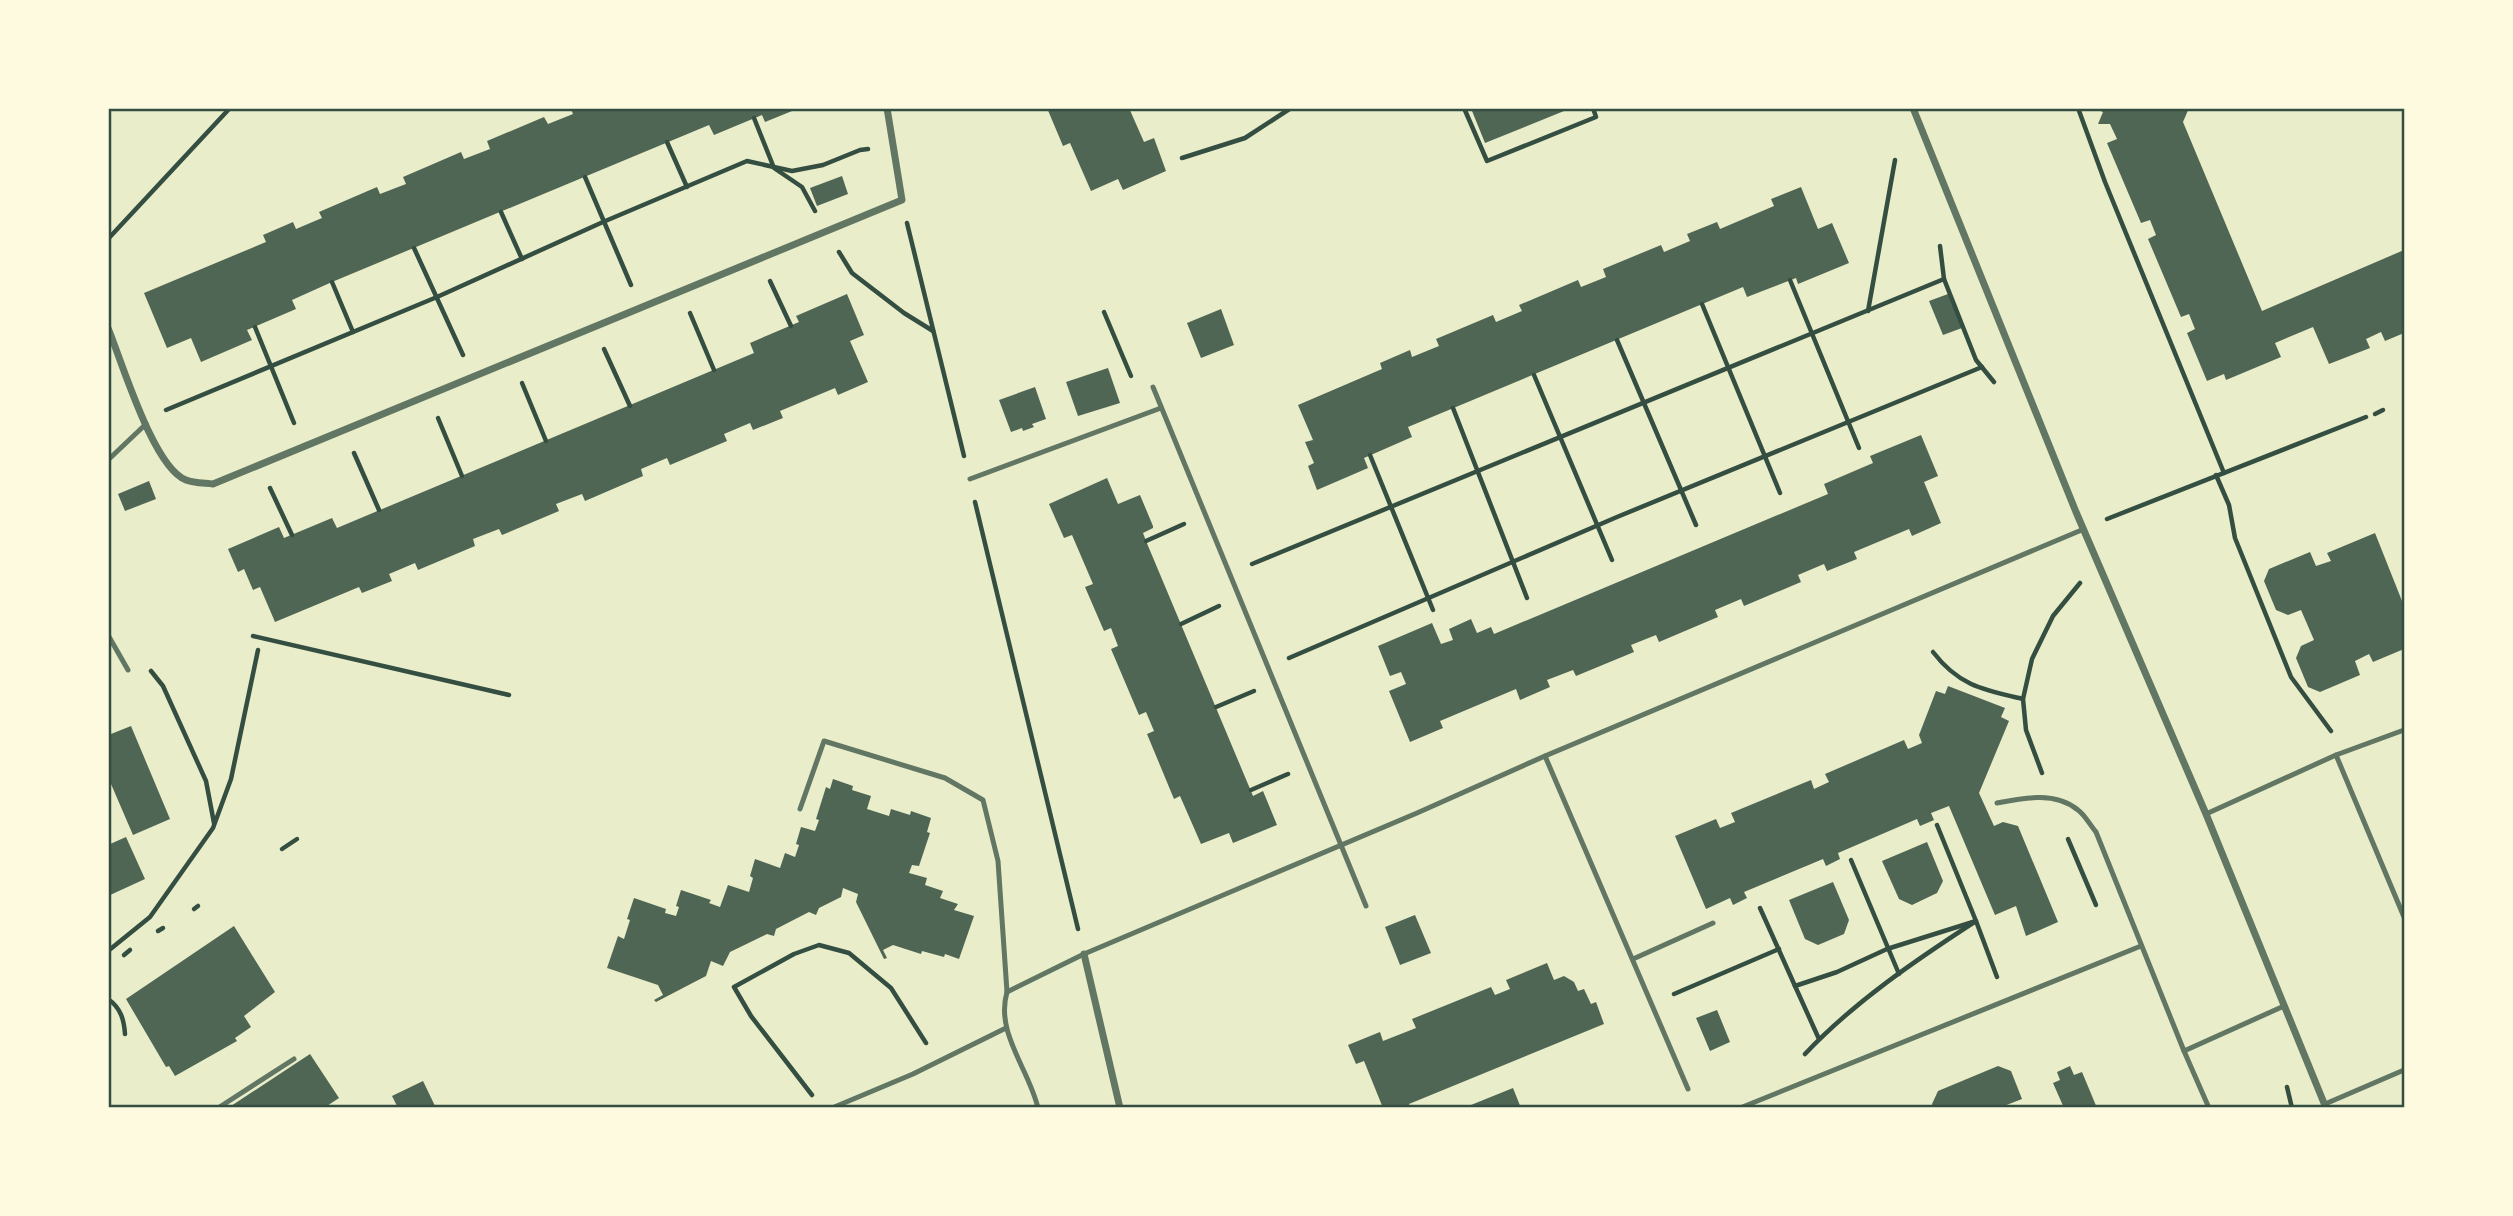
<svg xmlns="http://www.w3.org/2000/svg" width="2513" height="1216" viewBox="0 0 2513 1216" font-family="Signika,sans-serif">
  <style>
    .building { fill: #4f6655 }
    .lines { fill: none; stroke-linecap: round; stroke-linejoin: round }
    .path { stroke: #344e41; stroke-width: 4.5 }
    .service { stroke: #617663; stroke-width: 5 }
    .minor { stroke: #617663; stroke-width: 7 }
    .neatline { fill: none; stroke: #344e41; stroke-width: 2.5 }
  </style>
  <rect width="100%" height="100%" fill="#e9edc9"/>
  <!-- building -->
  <g class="building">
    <path d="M1047 108H1129L1144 142 1154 138 1166 171 1123 190 1118 179 1091 191 1070 143 1063 146Z"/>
    <path d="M1480 108H1569V109L1485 143 1472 111Z"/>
    <path d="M2094 108H2189L2183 122 2262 311 2404 250V333L2385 341 2381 332 2366 339 2370 348 2329 364 2313 327 2275 343 2281 357 2226 380 2224 374 2207 381 2187 333 2195 329 2189 314 2181 317 2148 239 2156 235 2150 220 2141 223 2107 143 2117 139 2110 124H2098L2103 112Z"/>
    <path d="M571 109H797L765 122 762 115 714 135 709 125 332 282 292 300 296 309 247 330 252 340 201 362 191 338 167 348 144 293 266 242 263 235 293 222 296 229 322 218 319 212 377 187 380 194 406 184 403 177 461 152 464 159 490 149 487 141 544 117 548 124 573 114Z"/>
    <path d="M842 176 848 194 817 206 810 188Z"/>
    <path d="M1801 187 1818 229 1832 223 1849 263 1798 284 1796 278 1747 297 1743 287 1408 427 1412 437 1364 458 1368 468 1317 490 1308 466 1314 463 1305 442 1313 440 1298 405 1382 369 1380 363 1410 350 1412 357 1439 346 1436 339 1493 315 1496 322 1522 311 1519 305 1578 280 1581 287 1606 277 1603 269 1661 245 1664 252 1690 241 1687 234 1717 222 1720 229 1774 206 1771 199Z"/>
    <path d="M847 294 864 335 850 341 868 382 838 395 835 388 780 411 783 418 753 430 750 423 724 434 727 441 670 465 667 458 641 469 643 476 585 501 582 494 556 504 559 511 502 535 499 529 473 539 475 546 418 570 415 563 389 574 392 581 362 593 359 587 275 622 260 587 253 590 244 569 238 572 228 549 279 527 284 538 332 518 337 528 754 353 750 343 799 322 796 316Z"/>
    <path d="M1948 294 1962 328 1943 335 1929 301Z"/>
    <path d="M1221 309 1234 345 1201 358 1187 323Z"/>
    <path d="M1108 368 1120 403 1078 416 1066 382Z"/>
    <path d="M1035 387 1046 419 1032 424 1034 427 1023 431 1022 428 1011 432 999 400Z"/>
    <path d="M1921 435 1938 476 1924 482 1941 523 1912 536 1909 529 1854 552 1857 559 1827 571 1824 564 1798 575 1801 582 1744 606 1741 599 1715 610 1718 617 1659 642 1656 635 1631 645 1634 652 1576 676 1573 670 1547 680 1550 687 1520 700 1516 689 1440 721 1443 728 1410 742 1389 691 1406 684 1401 672 1390 676 1378 646 1432 623 1441 644 1453 640 1449 629 1471 619 1477 633 1491 627 1494 634 1828 494 1824 484 1873 463 1870 456Z"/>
    <path d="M1107 478 1118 504 1140 495 1153 526V528L1143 533 1146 541 1253 796 1263 791 1277 825 1233 843 1229 833 1201 844 1180 796 1174 799 1147 734 1154 731 1146 712 1139 715 1111 649 1118 646 1111 628 1104 631 1085 587 1093 584 1072 535 1064 538 1049 504Z"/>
    <path d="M149 481 156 499 125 511 118 494Z"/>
    <path d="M2375 533 2404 606V649L2373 662 2369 654 2355 661 2360 675 2320 692 2308 687 2296 658 2301 646 2314 640 2301 610 2288 615 2276 610 2264 581 2269 569 2310 552 2316 566 2331 561 2327 553Z"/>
    <path d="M1948 686 2005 708 2001 717 2009 721 1979 793 1994 826 2003 822 2018 826 2058 922 2026 936 2016 906 1995 915 1949 806 1931 813 1934 820 1920 826 1917 819 1838 853 1840 859 1826 866 1823 859 1744 892 1747 898 1733 905 1730 898 1706 909 1675 836 1716 819 1720 828 1735 822 1731 813 1811 780 1814 789 1829 782 1825 774 1904 740 1908 749 1922 743 1919 735 1936 691 1945 694Z"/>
    <path d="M131 726 170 819 133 835 108 777V727L111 734Z"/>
    <path d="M833 779 853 786 852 790 871 796 867 809 889 816 891 809 910 815 911 811 931 818 927 832 930 833 919 866 912 865 909 873 927 878 925 885 943 891 940 898 958 904 954 910 974 916 959 959 945 954 944 957 922 951 921 954 893 945 883 950 887 958 884 959 856 902 858 894 843 888 841 897 819 908 816 915 809 912 776 929 774 936 767 934 730 952 723 966 711 961 706 976 656 1002 654 1000 663 995 658 985 607 968 618 936 624 939 630 920 627 919 634 898 666 909 665 913 676 916 679 907 676 906 681 890 711 900 709 903 720 907 728 885 749 892 753 878 750 876 755 859 780 868 785 853 795 857 799 845 796 844 801 827 815 831 819 820 816 819 826 787 830 789Z"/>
    <path d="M126 837 145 879 108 896V845Z"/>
    <path d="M1927 842 1943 881 1937 893 1912 905 1899 899 1882 861Z"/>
    <path d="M1833 882 1849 920 1844 934 1818 945 1805 939 1789 900Z"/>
    <path d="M1415 915 1431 953 1400 965 1385 927Z"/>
    <path d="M234 926 275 992 244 1016 251 1027 235 1038 237 1041 175 1076 169 1066 166 1067 126 999Z"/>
    <path d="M1547 963 1554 980 1564 976 1574 982 1578 991 1584 989 1591 1004 1596 1002 1604 1024 1409 1104 1410 1108H1383L1364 1061 1356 1064 1348 1045 1380 1032 1383 1041 1416 1028 1412 1019 1491 987 1495 995 1510 989 1506 980Z"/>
    <path d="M1717 1010 1730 1042 1710 1051 1696 1018Z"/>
    <path d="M310 1054 339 1098 324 1108H228Z"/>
    <path d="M1998 1066 2011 1071 2022 1099 2004 1106 2005 1108H1933L1932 1104 1938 1091Z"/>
    <path d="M2070 1066 2074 1075 2082 1072 2097 1108H2064L2053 1083 2060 1080 2057 1072Z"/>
    <path d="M423 1081 436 1108H398L392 1096Z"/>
    <path d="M1513 1088 1521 1108H1466V1107Z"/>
  </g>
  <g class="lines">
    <!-- path -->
    <g class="path">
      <path d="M1464 108 1487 161 1596 117 1593 108"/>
      <path d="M2078 108 2105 182 2224 473"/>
      <path d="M754 118 774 168 802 187 815 211"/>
      <path d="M667 142 687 187"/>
      <path d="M1182 158 1245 138 1291 108"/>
      <path d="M585 177 631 285"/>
      <path d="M501 212 522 259"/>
      <path d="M907 223 964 456"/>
      <path d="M108 239 230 108"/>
      <path d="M1940 246 1944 279 1976 360 1994 382"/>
      <path d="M414 248 463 355"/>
      <path d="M839 252 852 273 904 313 933 331"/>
      <path d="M1790 280 1859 448"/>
      <path d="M770 281 791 326"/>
      <path d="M332 282 353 332"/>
      <path d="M1702 304 1780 493"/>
      <path d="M1868 311 1895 160"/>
      <path d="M1104 312 1131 376"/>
      <path d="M690 313 714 370"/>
      <path d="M255 327 294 423"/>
      <path d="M1617 340 1696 525"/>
      <path d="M604 349 630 406"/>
      <path d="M1534 375 1612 560"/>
      <path d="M522 383 546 441"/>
      <path d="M1453 408 1527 598"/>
      <path d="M166 410 437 297 603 222 747 161 792 171 823 165 860 150 868 149"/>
      <path d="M2375 414 2383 410"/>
      <path d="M438 418 462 476"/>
      <path d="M354 453 379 510"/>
      <path d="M1370 455 1433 610"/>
      <path d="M2216 475 2229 505 2235 538 2291 677 2331 731"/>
      <path d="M270 488 292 535"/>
      <path d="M975 502 1078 929"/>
      <path d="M2107 519 2366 417"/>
      <path d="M1146 541 1184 524"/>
      <path d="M1252 564 1944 279"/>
      <path d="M1181 624 1219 606"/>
      <path d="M253 636 509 695"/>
      <path d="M1933 652C1959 686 1984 690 2023 699"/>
      <path d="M1289 658 1617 517 1982 367"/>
      <path d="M151 671 163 686 206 781 214 823"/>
      <path d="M1216 707 1254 691"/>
      <path d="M2042 773 2026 730 2023 699 2032 659 2053 616 2080 583"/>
      <path d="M1251 790 1288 774"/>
      <path d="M2068 839 2096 905"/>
      <path d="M282 849 297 839"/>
      <path d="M1851 860 1899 974"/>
      <path d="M1760 908 1795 986 1837 972 1887 949 1976 921 1997 977"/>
      <path d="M194 909 198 906"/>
      <path d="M158 931 163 928"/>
      <path d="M108 951 150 917 213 828 231 779 258 650"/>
      <path d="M124 955 130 950"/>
      <path d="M1795 986 1819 1039"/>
      <path d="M1674 994 1779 949"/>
      <path d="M108 999C121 1008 124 1020 125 1034"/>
      <path d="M1805 1054C1854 1002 1916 960 1976 921L1937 825"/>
      <path d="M2287 1087 2292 1108"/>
      <path d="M812 1095 751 1016 734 987 794 954 819 945 849 953 891 988 926 1043"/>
    </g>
    <!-- service -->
    <g class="service">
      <path d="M1153 387 1366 906"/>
      <path d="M108 460 146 424"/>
      <path d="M970 479 1161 408"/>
      <path d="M108 635 128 670"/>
      <path d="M2336 755 2404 917"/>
      <path d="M1545 756 1688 1089"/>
      <path d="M1997 803C2023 798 2055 791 2078 810 2085 815 2090 825 2096 832L2184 1051"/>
      <path d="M800 809 824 741 945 778 983 800 998 861 1007 992C995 1033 1029 1069 1038 1108"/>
      <path d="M2206 814 2336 755 2404 730"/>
      <path d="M1633 959 1713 923"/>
      <path d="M1007 992 1084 954 1417 813 1545 756 2084 529"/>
      <path d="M2325 1104 2404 1070"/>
      <path d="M218 1108 294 1059"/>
      <path d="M832 1108 913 1074 1006 1028"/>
      <path d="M1740 1108 2141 946"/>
      <path d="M2209 1108 2184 1051 2284 1006"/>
    </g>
    <!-- minor -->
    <g class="minor">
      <path d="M1913 108 2076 512 2206 814 2326 1108"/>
      <path d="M108 328C122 362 153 467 186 480 193 483 205 483 213 484L902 200 887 108"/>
      <path d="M1084 954 1120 1108"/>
    </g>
  </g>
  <!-- border -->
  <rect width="2513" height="1216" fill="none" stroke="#fefae0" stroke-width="220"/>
  <rect x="110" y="110" width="2293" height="996" class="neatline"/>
</svg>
